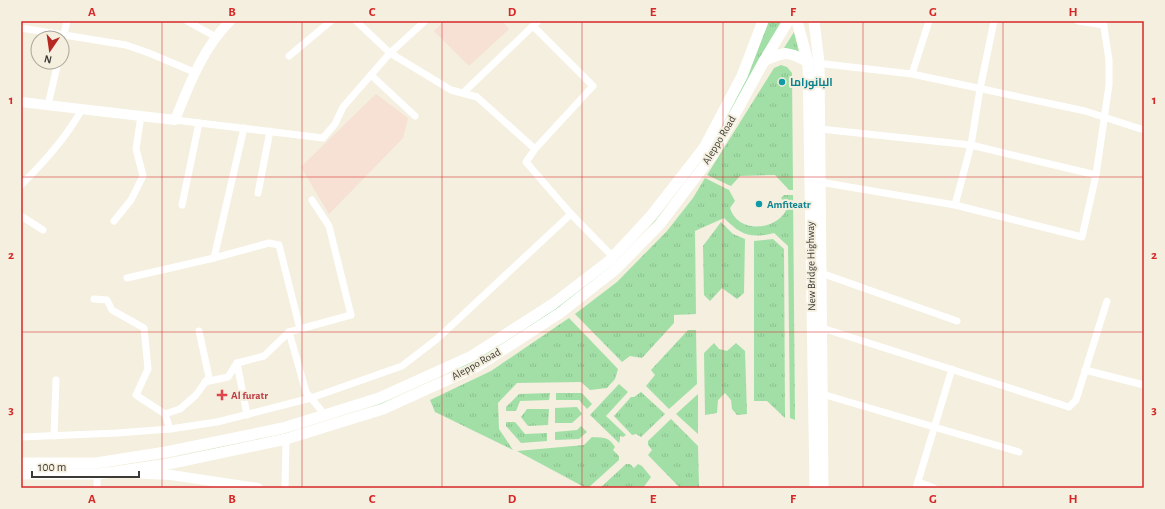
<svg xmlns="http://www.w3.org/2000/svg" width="1165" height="509" viewBox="0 0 1165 509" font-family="'Alegreya Sans',Cairo,sans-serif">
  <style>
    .education { fill: #f7e0d4 }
    .grass { fill: url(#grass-tufts) }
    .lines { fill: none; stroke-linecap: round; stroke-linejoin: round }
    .street { stroke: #fff; stroke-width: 7 }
    .secondary { stroke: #fff; stroke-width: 10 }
    .primary { stroke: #fff; stroke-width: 11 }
    .grid { fill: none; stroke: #d62828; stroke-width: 1; stroke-opacity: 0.55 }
    .culture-dot { fill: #0f9aa8; stroke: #f4efde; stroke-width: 1.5 }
    .health-dot { fill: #e0444e; stroke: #f4efde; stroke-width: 1.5 }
    .labels { text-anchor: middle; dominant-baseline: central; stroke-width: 4; stroke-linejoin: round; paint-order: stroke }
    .culture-label { font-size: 11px; font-weight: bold; fill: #0d838f; stroke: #f4efde; text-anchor: start }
    .street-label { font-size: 11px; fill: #3c3a34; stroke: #f4efde }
    .health-label { font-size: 11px; font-weight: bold; fill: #be3a42; stroke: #f4efde; text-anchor: start }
    .neatline { fill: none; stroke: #d62828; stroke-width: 1.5 }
    .grid-label { font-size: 13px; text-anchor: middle; font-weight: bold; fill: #d62828 }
  </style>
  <defs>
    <pattern id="grass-tufts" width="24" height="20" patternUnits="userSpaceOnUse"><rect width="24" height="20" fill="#a2dfa7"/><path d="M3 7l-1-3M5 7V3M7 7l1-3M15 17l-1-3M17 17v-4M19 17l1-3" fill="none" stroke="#8cc090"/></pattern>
  </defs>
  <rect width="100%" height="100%" fill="#f4efde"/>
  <!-- education -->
  <g class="education">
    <path d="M444 21H502L509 29 469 66 434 31Z"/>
    <path d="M376 94 408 118 403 138 329 214 301 167Z"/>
  </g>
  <!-- grass -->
  <g class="grass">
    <path d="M769 21H785C742 95 702 170 646 234 623 259 597 279 571 300 512 345 451 379 382 406 326 428 267 440 208 452 178 458 147 466 116 470 84 473 52 472 21 473V470C53 469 87 471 119 467 152 463 184 455 216 448 246 442 277 436 307 428 403 401 487 360 566 300 589 283 613 265 634 244 666 211 695 171 718 132 739 97 754 58 769 21Z"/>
    <path d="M794 32 799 52 784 48Z"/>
    <path d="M781 65 787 67 792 73 793 190H789L775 175 740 176 731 186 707 175 774 68Z"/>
    <path d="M705 178 729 190 735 201 730 208C738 235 780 231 788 206L781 198 784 195H793L795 420 790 418 788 246 774 233C750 239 741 235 724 218L695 231 696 314 674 315V323L642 358 630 356 622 362 575 314 617 282 667 231 693 198Z"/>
    <path d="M721 222 733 234 745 239 744 293 737 299 722 288 710 301 704 295 703 246Z"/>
    <path d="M773 239 784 249 785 418 767 401H754V241Z"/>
    <path d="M569 318 618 369 615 379 607 388 590 390 581 382 517 383 498 403 499 429 513 450 435 412 430 400 491 371Z"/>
    <path d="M688 330H696L697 384 669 409 646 386 655 375 651 370Z"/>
    <path d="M714 343 719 349 727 351 736 343 745 351 747 414 737 415 732 409 731 400 725 393 718 400 717 413 705 415 704 353Z"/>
    <path d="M619 384 628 392 606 416 626 435 623 437 620 436V440L619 443 590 415Z"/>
    <path d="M641 392 665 414 641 437 636 434 632 435 614 416 631 397H634Z"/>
    <path d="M550 393 549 400 520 401 516 411H506V407L519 394Z"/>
    <path d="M556 393H582L592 404 587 409 579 400H556Z"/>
    <path d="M698 394V434L676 414Z"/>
    <path d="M577 407 582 414 572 423H555V408Z"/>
    <path d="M527 409H549L548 425 528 426 521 417Z"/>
    <path d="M671 419 698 446 699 488H680L648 455 652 450 648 445V441Z"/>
    <path d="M506 422H515L525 434 547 433V441L521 443 506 426Z"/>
    <path d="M581 426 587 432 579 439 555 440V432L577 430Z"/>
    <path d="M592 437C604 438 608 436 615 447L613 450 619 456V460L588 488H586L517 451 584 445Z"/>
    <path d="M626 464H630L634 468 638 464 642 466 651 477 643 488H600Z"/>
  </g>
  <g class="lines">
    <!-- street -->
    <g class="street">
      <path d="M187 21 216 37"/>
      <path d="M425 21 390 53 451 90 477 97 535 149"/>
      <path d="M1078 21 1104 25"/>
      <path d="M533 26 593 86 535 149 526 162 571 214 613 257"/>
      <path d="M21 28 126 45 149 53 194 72"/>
      <path d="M62 43 67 21"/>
      <path d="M289 56 331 21"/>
      <path d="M816 63 912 74 1085 111 1144 130"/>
      <path d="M912 74 929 21"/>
      <path d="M371 75 415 116"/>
      <path d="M463 93 538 21"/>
      <path d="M48 105 58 62"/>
      <path d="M175 120 323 138 335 124 343 107 390 53 356 21"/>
      <path d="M820 129 971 145 1096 175"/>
      <path d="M820 182 955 205 1082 237 1096 175 1109 85V60L1103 21"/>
      <path d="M21 185C44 162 66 138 82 109"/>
      <path d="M258 193 270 131"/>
      <path d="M312 200 329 226 351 315 289 332 306 392 325 415"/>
      <path d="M182 205 199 123"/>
      <path d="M955 205 971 145 980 89 994 21"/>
      <path d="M21 216 43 230"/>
      <path d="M114 221 131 200 143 176 136 149 141 116"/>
      <path d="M214 258 244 128"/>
      <path d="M821 273 957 321"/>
      <path d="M127 278 214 258 269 243 279 245 300 329"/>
      <path d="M94 299 107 300 112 310 144 328 148 369 136 395 165 414"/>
      <path d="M822 328 1069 407 1076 400 1107 301"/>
      <path d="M237 363 264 356 289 332"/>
      <path d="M1085 370 1144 385"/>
      <path d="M205 382 228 377 237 363 247 415"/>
      <path d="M822 394 1019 452"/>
      <path d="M170 429 165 414 180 409 196 395 209 377 199 331"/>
      <path d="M54 436 56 380"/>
      <path d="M21 437 117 433 170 429 217 422 311 398 402 366 437 339 571 214"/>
      <path d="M918 482 934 488"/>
      <path d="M97 488V474"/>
      <path d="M285 488 286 439"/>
      <path d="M916 488 952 369"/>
    </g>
    <!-- secondary -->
    <g class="secondary">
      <path d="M21 102 175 120C189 85 203 48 230 21"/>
      <path d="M129 473 171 475 258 488"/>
    </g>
    <!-- primary -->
    <g class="primary">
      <path d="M797 21 808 62 815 488"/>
      <path d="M814 21 819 63 823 488"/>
      <path d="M764 61C785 51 788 51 808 62"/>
      <path d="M21 463H96L166 452 283 428 379 398 472 356 553 304 609 261 651 216 704 148 742 76 763 21"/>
      <path d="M21 474H97L115 472 168 464 286 439 383 409 478 366 560 313 616 269 660 224 713 154 764 61 788 21"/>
    </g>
  </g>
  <!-- grid -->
  <path class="grid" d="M162 21V488M302 21V488M442 21V488M582 21V488M723 21V488M863 21V488M1003 21V488M21 177H1144M21 332H1144"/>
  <!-- markers -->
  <g class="culture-dot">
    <circle cx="782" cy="82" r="4"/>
    <circle cx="759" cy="204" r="4"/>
  </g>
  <path class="health-dot" d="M220 389h4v4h4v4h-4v4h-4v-4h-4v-4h4z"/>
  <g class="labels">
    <!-- culture labels -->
    <g class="culture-label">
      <text x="790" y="82">البانوراما</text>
      <text x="767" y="204">Amfiteatr</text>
    </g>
    <!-- street labels -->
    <g class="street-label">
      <text transform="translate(719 140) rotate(-59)">Aleppo Road</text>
      <text transform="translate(811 266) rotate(-91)">New Bridge Highway</text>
      <text transform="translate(476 364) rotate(-29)">Aleppo Road</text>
    </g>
    <!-- health labels -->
    <g class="health-label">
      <text x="231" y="395">Al furatr</text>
    </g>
  </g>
  <!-- border -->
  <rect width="1165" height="509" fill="none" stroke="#f4efde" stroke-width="44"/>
  <!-- north arrow -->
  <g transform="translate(50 50) rotate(193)"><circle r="19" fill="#f4efde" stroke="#aaa79a"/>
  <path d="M0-3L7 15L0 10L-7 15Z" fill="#b72823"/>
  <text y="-6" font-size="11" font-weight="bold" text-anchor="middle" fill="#3c3a34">N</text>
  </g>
  <!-- scale -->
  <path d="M32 471v6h107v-6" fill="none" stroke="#3c3a34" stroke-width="2"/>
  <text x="38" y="471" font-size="12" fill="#3c3a34" stroke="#f4efde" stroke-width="3" paint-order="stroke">100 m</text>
  <rect x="22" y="22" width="1121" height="465" class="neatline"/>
  <g class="grid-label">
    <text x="92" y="16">A</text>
    <text x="232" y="16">B</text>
    <text x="372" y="16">C</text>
    <text x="512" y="16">D</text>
    <text x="653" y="16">E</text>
    <text x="793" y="16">F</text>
    <text x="933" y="16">G</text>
    <text x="1073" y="16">H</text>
    <text x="11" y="104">1</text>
    <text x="1154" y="104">1</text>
    <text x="11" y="259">2</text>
    <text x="1154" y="259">2</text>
    <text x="11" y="414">3</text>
    <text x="1154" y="414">3</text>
    <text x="92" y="503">A</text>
    <text x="232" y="503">B</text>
    <text x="372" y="503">C</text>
    <text x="512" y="503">D</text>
    <text x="653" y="503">E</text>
    <text x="793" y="503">F</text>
    <text x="933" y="503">G</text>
    <text x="1073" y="503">H</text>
  </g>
</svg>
